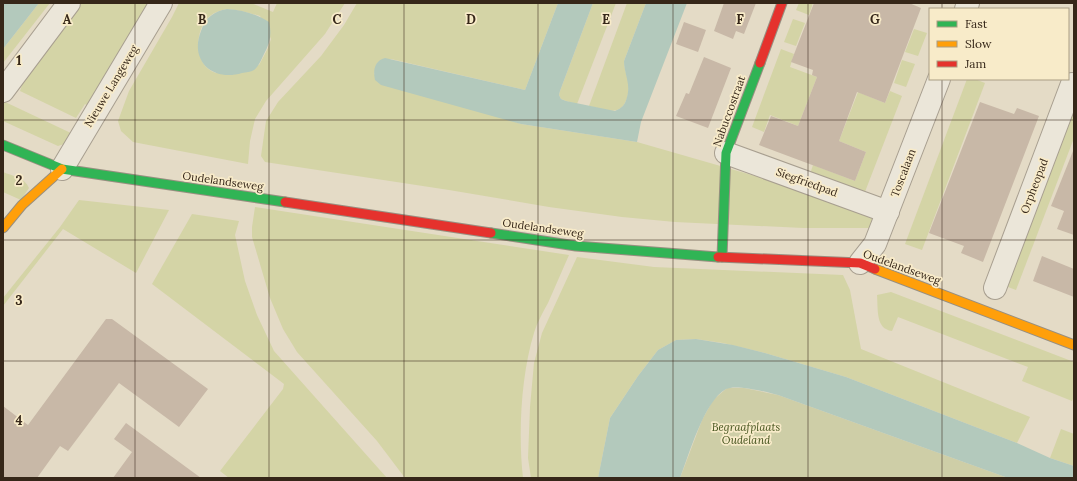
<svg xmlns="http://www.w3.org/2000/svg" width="1077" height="481" viewBox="0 0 1077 481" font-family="Lora,serif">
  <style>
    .green { fill: #d4d4a6; fill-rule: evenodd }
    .cemetery { fill: #cecea7 }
    .water { fill: #b3c9bc }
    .building { fill: #c8b8a7 }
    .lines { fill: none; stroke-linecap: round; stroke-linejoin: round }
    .street-casing { stroke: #a89f90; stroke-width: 24 }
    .fast-casing { stroke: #988f80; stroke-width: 11 }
    .slow-casing { stroke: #988f80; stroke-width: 11 }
    .jam-casing { stroke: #988f80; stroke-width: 11 }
    .street { stroke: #ebe6d9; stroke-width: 22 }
    .fast { stroke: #30b455; stroke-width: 9 }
    .slow { stroke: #ff9f0a; stroke-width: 9 }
    .jam { stroke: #e5322d; stroke-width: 9 }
    .grid { fill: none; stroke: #362719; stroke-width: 1; stroke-opacity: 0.55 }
    .labels { text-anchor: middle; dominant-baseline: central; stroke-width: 3.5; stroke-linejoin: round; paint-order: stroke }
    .street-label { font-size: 11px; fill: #362719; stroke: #f8ebc9 }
    .park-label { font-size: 11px; font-style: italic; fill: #46541e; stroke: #f8ebc9 }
    .grid-label { font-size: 13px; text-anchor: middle; font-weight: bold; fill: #362719; stroke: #f8ebc9; stroke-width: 3.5; stroke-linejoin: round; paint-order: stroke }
  </style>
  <rect width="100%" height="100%" fill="#e4dbc6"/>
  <!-- green -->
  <g class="green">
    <path d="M39 3H50L3 63V49Z"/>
    <path d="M78 3H152L91 108 85 104 76 118 20 91 22 85 17 83Z"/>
    <path d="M179 3H251L273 12 277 3H345L325 34 266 101 255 119 250 141 248 164 133 142 121 131 118 121 129 91 172 17ZM227 9C239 10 249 13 260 16L271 39 268 48 259 65C251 67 221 74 216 73 193 66 194 29 210 16 215 12 221 10 227 9Z"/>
    <path d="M357 3H558L525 90 391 59 377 63 374 74 521 124 637 142 877 211 871 228H803L675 222 622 217 549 207 449 190 265 162 261 156 266 121 278 102 321 56 344 25Z"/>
    <path d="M593 3H616L577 104 566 101 561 99 559 95 560 91Z"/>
    <path d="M627 3H646L624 61C624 70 628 77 629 86 629 90 628 94 627 98 621 118 604 109 589 106Z"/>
    <path d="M799 3H813L809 15 796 10Z"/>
    <path d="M793 19 805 23 796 46 784 42Z"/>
    <path d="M914 29 927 33 918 56 905 52Z"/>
    <path d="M781 49 794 54 790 67 817 77 798 126 770 115 764 132 752 127Z"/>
    <path d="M902 60 915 64 906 87 894 83Z"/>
    <path d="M967 79H975L985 83 922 250 905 244Z"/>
    <path d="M890 91 902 96 863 197 809 177 813 165 855 181 866 152 839 141 858 92 885 103Z"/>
    <path d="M3 101 73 134 67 143 58 146 3 121Z"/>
    <path d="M1074 104V138L1016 290 1000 284Z"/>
    <path d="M3 172C13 176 25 178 29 188L21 200 3 192Z"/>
    <path d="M79 200 169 210 136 273 63 229 3 306V298L60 227Z"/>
    <path d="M255 207 569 255C562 271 555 287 548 303 543 312 537 323 534 333 521 375 518 434 523 478H405L377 441 297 352 283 329 270 298 252 237V227Z"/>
    <path d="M192 214 239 221 235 235 245 281 257 315 274 351 387 478H229L220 471 283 389 284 384 152 284Z"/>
    <path d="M577 257 654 267 843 275 850 290 861 349 1030 417 1017 443 846 377 765 353 723 343 696 339 676 340 658 350 638 376 610 418 598 478H531L528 458 530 407 534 363 542 333Z"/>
    <path d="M891 292 1074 362V397L1072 401 1022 381 1028 367 898 317 892 331C890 331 888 330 886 329 876 324 878 305 877 295Z"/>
    <path d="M1061 429 1074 434V466L1050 458Z"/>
  </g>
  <!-- cemetery -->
  <path class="cemetery" d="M727 388H744L778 395 1008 478H680L702 420 713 400Z"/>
  <!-- water -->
  <g class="water">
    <path d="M3 3H39L3 49Z"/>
    <path d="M558 3H593L560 91 559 95 561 99 566 101 615 111C622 108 625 105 627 97 631 83 624 74 624 61L646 3H687L641 122 637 142 521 124 381 85 375 80C373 71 374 61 385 58L525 90Z"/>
    <path d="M227 9C243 10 256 14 269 22 272 35 270 43 264 54 261 60 259 66 254 70 251 72 246 72 242 73 213 82 189 61 201 31 205 18 214 11 227 9Z"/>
    <path d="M696 339 733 345 765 353 846 377 1017 443 1050 458 1074 466V478H1008L778 395C767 392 736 384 726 389 704 401 689 455 680 478H598L610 418 638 376 658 350 676 340Z"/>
  </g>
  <!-- building -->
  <g class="building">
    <path d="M724 3H756L744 34 736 31 733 39 714 31Z"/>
    <path d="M814 3H909L921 8 885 103 857 92 839 141 866 152 855 181 759 145 771 116 798 126 817 77 812 75 813 70 791 62Z"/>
    <path d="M684 22 706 30 698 52 676 44Z"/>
    <path d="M704 57 731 68 708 128 676 116 686 93 689 94Z"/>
    <path d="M980 102 1014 114 1017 108 1039 116 983 262 961 253 964 246 929 233Z"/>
    <path d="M1073 151H1074V235L1057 229 1064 211 1051 206Z"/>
    <path d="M1042 256 1074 269V297L1033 281Z"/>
    <path d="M106 319H112L208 389 179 427 119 383 68 451 60 446 37 478H3V406L28 425Z"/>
    <path d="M126 423 201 478H113L132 452 114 439Z"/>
  </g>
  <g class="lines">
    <defs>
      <g id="street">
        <path d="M966 9 968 3"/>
        <path d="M3 91 69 3"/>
        <path d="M726 153 888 212"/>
        <path d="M62 169 161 3"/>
        <path d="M860 263 875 244 939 79"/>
        <path d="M995 288 1072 84"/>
      </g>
      <g id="fast">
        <path d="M3 145 62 169 285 202"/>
        <path d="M491 233 576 246 718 257"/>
        <path d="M722 257 726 153 760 63"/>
      </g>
      <g id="slow">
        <path d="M3 228 22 205 62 169"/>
        <path d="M875 269 1074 345"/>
      </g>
      <g id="jam">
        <path d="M760 63 782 3"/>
        <path d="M285 202 491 233"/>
        <path d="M718 257 860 263 875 269"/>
      </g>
    </defs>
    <!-- street casing -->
    <use href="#street" class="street-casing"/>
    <!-- fast casing -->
    <use href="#fast" class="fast-casing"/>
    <!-- slow casing -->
    <use href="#slow" class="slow-casing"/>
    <!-- jam casing -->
    <use href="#jam" class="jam-casing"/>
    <!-- street -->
    <use href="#street" class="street"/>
    <!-- fast -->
    <use href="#fast" class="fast"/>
    <!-- slow -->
    <use href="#slow" class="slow"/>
    <!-- jam -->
    <use href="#jam" class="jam"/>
  </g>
  <!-- grid -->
  <path class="grid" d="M135 3V478M269 3V478M404 3V478M538 3V478M673 3V478M808 3V478M942 3V9M942 79V478M3 120H1074M3 240H1074M3 361H1074"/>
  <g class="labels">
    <!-- street labels -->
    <g class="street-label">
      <text transform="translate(111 86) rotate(-59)">Nieuwe Langeweg</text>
      <text transform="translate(729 111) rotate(-70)">Nabuccostraat</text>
      <text transform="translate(903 173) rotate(-69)">Toscalaan</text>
      <text transform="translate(223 181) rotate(8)">Oudelandseweg</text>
      <text transform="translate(807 182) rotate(20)">Siegfriedpad</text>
      <text transform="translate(1034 186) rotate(-69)">Orpheopad</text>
      <text transform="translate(543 228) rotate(8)">Oudelandseweg</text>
      <text transform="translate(902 267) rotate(20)">Oudelandseweg</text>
    </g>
    <!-- park labels -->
    <g class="park-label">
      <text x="746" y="427">Begraafplaats<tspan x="746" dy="13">Oudeland</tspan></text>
    </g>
  </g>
  <g class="grid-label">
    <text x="67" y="24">A</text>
    <text x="202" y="24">B</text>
    <text x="337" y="24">C</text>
    <text x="471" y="24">D</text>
    <text x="606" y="24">E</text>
    <text x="740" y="24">F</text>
    <text x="875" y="24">G</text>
    <text x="19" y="65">1</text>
    <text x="19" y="185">2</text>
    <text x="19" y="305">3</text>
    <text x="19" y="425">4</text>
  </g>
  <!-- border -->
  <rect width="1077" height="481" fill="none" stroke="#362719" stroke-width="8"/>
  <!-- legend -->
  <rect x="929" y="8" width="140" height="72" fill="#f8ebc9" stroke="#aa9d83"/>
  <rect x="937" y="21" width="20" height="6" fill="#30b455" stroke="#aa9d83"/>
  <text x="965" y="28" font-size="12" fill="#362719">Fast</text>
  <rect x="937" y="41" width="20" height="6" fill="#ff9f0a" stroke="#aa9d83"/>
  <text x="965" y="48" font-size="12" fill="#362719">Slow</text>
  <rect x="937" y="61" width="20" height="6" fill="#e5322d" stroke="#aa9d83"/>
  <text x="965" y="68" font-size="12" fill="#362719">Jam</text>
</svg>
